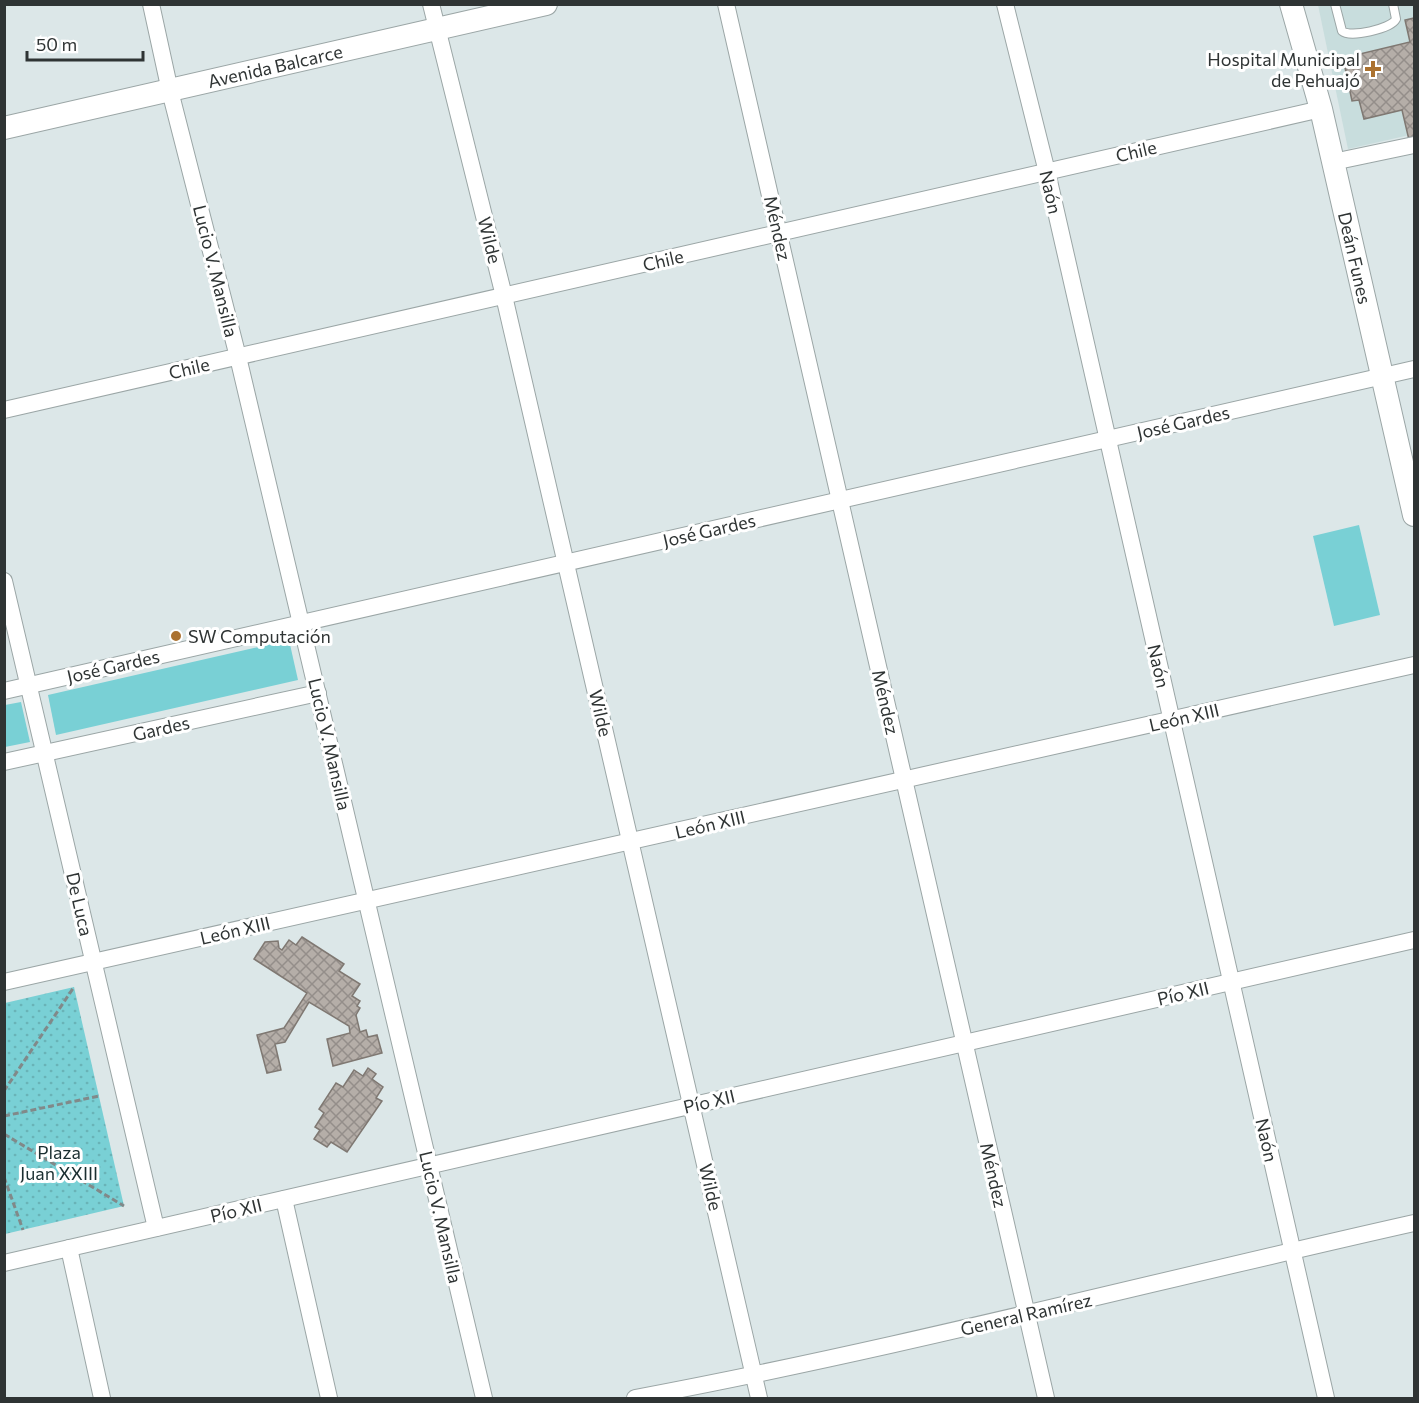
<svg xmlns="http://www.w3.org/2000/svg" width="1419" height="1403" viewBox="0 0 1419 1403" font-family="Commissioner,sans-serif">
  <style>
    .built { fill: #c8dddd }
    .green { fill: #79d0d5 }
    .park { fill: url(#park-dots) }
    .building { fill: url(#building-cross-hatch); stroke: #7f7872; stroke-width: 1.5 }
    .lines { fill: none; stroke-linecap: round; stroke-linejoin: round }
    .lane-casing { stroke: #9ba6a6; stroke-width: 10 }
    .street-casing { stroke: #9ba6a6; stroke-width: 18 }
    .secondary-casing { stroke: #9ba6a6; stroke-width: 24 }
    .path { stroke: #818989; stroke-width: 3; stroke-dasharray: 6 3; stroke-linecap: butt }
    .lane { stroke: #fff; stroke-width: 8 }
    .street { stroke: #fff; stroke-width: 16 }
    .secondary { stroke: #fff; stroke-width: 22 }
    .poi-dot { fill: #ab7230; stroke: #fff; stroke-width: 2 }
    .labels { text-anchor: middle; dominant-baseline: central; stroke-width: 6; stroke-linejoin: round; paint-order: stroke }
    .poi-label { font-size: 18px; fill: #2f3434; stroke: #fff; text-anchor: end }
    .street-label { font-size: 18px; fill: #2f3434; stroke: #fff }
    .park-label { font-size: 18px; fill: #1a2e30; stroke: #fff }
  </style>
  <defs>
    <pattern id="park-dots" width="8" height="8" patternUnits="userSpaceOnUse" patternTransform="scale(1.5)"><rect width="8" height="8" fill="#79d0d5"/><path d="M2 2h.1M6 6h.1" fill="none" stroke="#69b3b7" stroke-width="1.8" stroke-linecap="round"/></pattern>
    <pattern id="building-cross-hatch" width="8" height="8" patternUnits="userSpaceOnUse" patternTransform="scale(1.5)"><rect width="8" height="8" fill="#b5aea8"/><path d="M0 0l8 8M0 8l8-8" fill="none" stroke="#948e8a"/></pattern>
  </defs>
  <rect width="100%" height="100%" fill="#dce7e8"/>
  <!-- built -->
  <path class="built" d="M1318 5H1414V134L1348 149Z"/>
  <!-- green -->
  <g class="green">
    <path d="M1359 525 1380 615 1334 626 1313 536Z"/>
    <path d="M289 640 298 680 56 735 48 695Z"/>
    <path d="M21 702 30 742 5 747V705Z"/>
  </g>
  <!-- park -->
  <path class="park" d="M74 987 124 1206 5 1234V1003Z"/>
  <!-- building -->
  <g class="building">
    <path d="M1414 18V138L1409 140 1402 110 1364 119 1359 100 1352 101 1343 58 1410 42 1405 20Z"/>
    <path d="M302 937 344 964 339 971 360 984 352 996 360 1001 357 1006 360 1008 356 1015 360 1032 366 1030 368 1037 377 1035 382 1053 333 1066 327 1039 350 1033 349 1026 309 1002 285 1042 275 1044 281 1070 267 1073 257 1035 284 1028 307 993 254 959 265 942 278 941 279 948 282 950 289 940 296 945Z"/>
    <path d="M368 1068 376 1074 372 1079 383 1087 376 1098 382 1101 347 1152 331 1142 327 1147 314 1139 320 1130 315 1127 324 1113 319 1109 336 1083 343 1087 354 1070 363 1076Z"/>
  </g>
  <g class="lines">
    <defs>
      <path id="lane" d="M1335 4 1342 31C1350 38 1391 29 1396 19L1393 4"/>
      <g id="street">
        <path d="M151 4 170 91 238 357 484 1398"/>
        <path d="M431 4 504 296 759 1398"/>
        <path d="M726 4 1046 1398"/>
        <path d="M1005 4 1047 172 1326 1398"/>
        <path d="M1333 162 1414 145"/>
        <path d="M4 410 1321 109"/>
        <path d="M4 581 156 1228"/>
        <path d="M4 691 1414 369"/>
        <path d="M4 762 318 693"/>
        <path d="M4 982 1414 665"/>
        <path d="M284 1199 329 1398"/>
        <path d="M69 1248 102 1398"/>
        <path d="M4 1263 1414 940"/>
        <path d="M635 1398C897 1349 1155 1281 1414 1223"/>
      </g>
      <g id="secondary">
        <path id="s1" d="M1291 4 1321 109 1414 515"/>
        <path id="s2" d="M4 128 546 4"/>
      </g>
    </defs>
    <!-- lane casing -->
    <use href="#lane" class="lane-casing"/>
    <!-- street casing -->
    <use href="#street" class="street-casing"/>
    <!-- secondary casing -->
    <use href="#secondary" class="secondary-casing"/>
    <!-- path -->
    <g class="path">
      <path d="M4 1091 74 987"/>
      <path d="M4 1116 99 1096"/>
      <path d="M4 1134 124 1206"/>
      <path d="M4 1177 23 1230"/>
    </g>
    <!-- lane -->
    <use href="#lane" class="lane"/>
    <!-- street -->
    <use href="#street" class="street"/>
    <!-- secondary -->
    <use href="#secondary" class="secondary"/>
  </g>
  <!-- markers -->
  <g class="poi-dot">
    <path d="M1370 60h6v6h6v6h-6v6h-6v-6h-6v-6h6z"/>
    <circle cx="176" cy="636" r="6"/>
  </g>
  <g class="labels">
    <!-- poi labels -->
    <g class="poi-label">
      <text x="1360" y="59">Hospital Municipal<tspan x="1360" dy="21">de Pehuajó</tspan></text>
      <text x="188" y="636" text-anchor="start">SW Computación</text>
    </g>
    <!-- street labels -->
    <g class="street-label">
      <text stroke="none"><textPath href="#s2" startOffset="278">Avenida Balcarce</textPath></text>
      <text transform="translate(1136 151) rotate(-13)">Chile</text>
      <text transform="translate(1051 192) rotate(77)">Naón</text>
      <text transform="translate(778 228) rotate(77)">Méndez</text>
      <text transform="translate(490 240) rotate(76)">Wilde</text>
      <text stroke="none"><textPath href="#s1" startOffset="262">Deán Funes</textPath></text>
      <text transform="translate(663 260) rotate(-13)">Chile</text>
      <text transform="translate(216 271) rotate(76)">Lucio V. Mansilla</text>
      <text transform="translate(189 368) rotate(-13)">Chile</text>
      <text transform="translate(1183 422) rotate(-13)">José Gardes</text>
      <text transform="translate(709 530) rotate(-13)">José Gardes</text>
      <text transform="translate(113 666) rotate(-13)">José Gardes</text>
      <text transform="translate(1159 666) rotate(77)">Naón</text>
      <text transform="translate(886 702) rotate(77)">Méndez</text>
      <text transform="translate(601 713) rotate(77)">Wilde</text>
      <text transform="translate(1184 717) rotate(-13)">León XIII</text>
      <text transform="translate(161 728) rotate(-13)">Gardes</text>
      <text transform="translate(330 744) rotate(77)">Lucio V. Mansilla</text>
      <text transform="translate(710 824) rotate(-13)">León XIII</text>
      <text transform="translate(80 904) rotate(77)">De Luca</text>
      <text transform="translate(235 930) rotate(-13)">León XIII</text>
      <text transform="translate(1183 993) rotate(-13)">Pío XII</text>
      <text transform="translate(709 1101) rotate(-13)">Pío XII</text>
      <text transform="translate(1267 1140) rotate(77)">Naón</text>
      <text transform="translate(994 1175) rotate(77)">Méndez</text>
      <text transform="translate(711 1187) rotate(77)">Wilde</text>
      <text transform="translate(236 1210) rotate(-13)">Pío XII</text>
      <text transform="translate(441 1217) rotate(77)">Lucio V. Mansilla</text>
      <text transform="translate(1026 1314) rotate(-13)">General Ramírez</text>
    </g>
    <!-- park labels -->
    <g class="park-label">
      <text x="59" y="1152">Plaza<tspan x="59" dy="21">Juan XXIII</tspan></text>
    </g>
  </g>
  <!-- border -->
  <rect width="1419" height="1403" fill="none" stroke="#2f3434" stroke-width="12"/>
  <!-- scale -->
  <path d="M27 51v9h116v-9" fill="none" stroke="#2f3434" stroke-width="3"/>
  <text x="36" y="51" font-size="18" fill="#2f3434" stroke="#ffffff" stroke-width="4.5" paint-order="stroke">50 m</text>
</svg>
